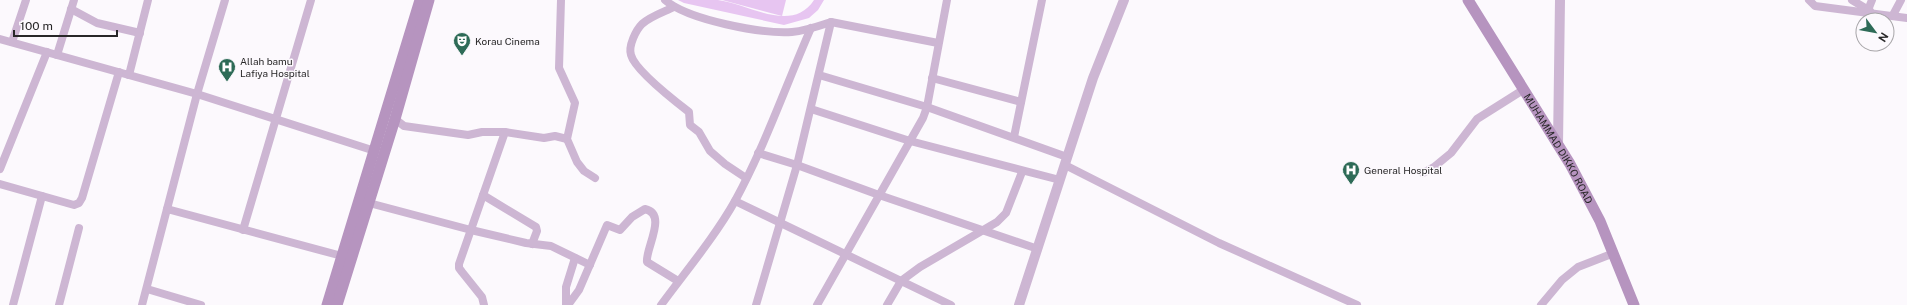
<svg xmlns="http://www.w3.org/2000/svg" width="1907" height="305" viewBox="0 0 1907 305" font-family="'Public Sans',sans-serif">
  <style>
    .green { fill: #e7c5f1 }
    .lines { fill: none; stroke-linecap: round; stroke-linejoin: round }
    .minor { stroke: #cdb6d3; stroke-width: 8 }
    .tertiary { stroke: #cdb6d3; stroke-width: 10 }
    .secondary { stroke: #b694bf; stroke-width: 11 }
    .labels { text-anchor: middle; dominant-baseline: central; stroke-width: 3; stroke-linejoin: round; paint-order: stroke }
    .poi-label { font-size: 10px; fill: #282728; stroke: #fcf9fd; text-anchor: start }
    .street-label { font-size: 10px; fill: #282728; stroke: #fcf9fd }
  </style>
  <rect width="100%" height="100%" fill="#fcf9fd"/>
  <!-- green -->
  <g class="green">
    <path d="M678 0C691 0 705 0 718 0 749 4 792 34 814 0H824L818 10 809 18 784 25 684 3Z"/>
    <path d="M722 0H786L782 16Z"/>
  </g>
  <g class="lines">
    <!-- minor -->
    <g class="minor">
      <path d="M561 0 559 68 575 103 567 139 577 162 584 171 595 178"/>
      <path d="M665 0C688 20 762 34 792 32 805 31 819 26 831 22"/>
      <path d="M1809 0 1815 6 1907 18"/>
      <path d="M1852 0 1870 11"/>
      <path d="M674 7C664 12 651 16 642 24 636 30 628 46 631 55 635 70 676 102 689 112L690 125 699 132 710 151 725 164 746 178"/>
      <path d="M71 9 97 23 140 33"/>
      <path d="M1868 10 1872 0"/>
      <path d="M1893 15 1901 0"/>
      <path d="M0 39 197 94 375 151"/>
      <path d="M12 42 26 0"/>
      <path d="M57 55 74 0"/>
      <path d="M129 75 148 0"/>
      <path d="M819 75 927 107 1067 157"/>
      <path d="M932 78 1021 102"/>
      <path d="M811 109 910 141 1060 180"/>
      <path d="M395 119 404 126 468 135 482 132H505L544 138 555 136 567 139"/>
      <path d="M1014 137 1042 0"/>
      <path d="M758 153 797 165 879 195 1038 249"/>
      <path d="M1065 165 1219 243 1357 305"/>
      <path d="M0 169 47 52"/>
      <path d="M1423 173 1434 167 1451 153 1477 119 1523 90"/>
      <path d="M0 184 74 205 79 203 82 198 119 72"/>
      <path d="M483 195 536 227 537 231 532 244"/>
      <path d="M735 201 951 305"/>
      <path d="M369 203 471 230 526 243 551 246 590 265"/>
      <path d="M167 209 342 256"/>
      <path d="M243 230 311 0"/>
      <path d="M147 289 201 305"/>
      <path d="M13 305 42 196"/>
      <path d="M59 305 79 228"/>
      <path d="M142 305 197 94 225 0"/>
      <path d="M484 305 482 297 462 272 459 268V264L505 132"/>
      <path d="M566 305V287L575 258"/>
      <path d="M568 305 579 290 607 225 620 230 632 217 645 209C668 214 645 249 647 262L678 281"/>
      <path d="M661 305C686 271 714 238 735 201 765 146 786 85 811 28"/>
      <path d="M756 305 797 165 831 22 938 43"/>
      <path d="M817 305 923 118 927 107 947 0"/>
      <path d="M887 305 901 281 920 267 997 222 1006 213 1022 172"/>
      <path d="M1541 305 1562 280 1578 267 1614 253"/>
    </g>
    <!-- tertiary -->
    <g class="tertiary">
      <path d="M1558 144 1560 0"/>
      <path d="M1019 305 1093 78 1124 0"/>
    </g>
    <!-- secondary -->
    <g class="secondary">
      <path id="s1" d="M1468 0 1570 164 1600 221 1634 305"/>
      <path d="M327 305 420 0"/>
      <path d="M337 305 395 119 429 0"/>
    </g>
  </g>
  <!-- icons -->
  <defs>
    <symbol id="theatre-pin" viewBox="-11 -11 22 30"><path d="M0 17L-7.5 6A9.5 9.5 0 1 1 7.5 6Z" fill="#2e6b57" stroke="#fcf9fd"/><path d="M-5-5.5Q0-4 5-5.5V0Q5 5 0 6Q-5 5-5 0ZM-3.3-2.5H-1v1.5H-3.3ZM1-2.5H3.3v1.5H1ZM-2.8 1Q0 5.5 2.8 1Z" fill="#fff"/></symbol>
    <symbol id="hospital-pin" viewBox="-11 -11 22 30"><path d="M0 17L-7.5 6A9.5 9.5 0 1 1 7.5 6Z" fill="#2e6b57" stroke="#fcf9fd"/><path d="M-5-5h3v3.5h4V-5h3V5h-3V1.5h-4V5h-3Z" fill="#fff"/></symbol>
  </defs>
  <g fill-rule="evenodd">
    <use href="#theatre-pin" x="452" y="31" width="20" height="27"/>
    <use href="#hospital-pin" x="217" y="57" width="20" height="27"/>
    <use href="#hospital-pin" x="1341" y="160" width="20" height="27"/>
  </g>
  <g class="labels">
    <!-- poi labels -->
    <g class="poi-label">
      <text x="475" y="41">Korau Cinema</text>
      <text x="240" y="61">Allah bamu<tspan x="240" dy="12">Lafiya Hospital</tspan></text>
      <text x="1364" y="170">General Hospital</text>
    </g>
    <!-- street labels -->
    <g class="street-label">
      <text stroke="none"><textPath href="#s1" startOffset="174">MUHAMMAD DIKKO ROAD</textPath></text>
    </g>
  </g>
  <!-- north arrow -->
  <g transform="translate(1875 32) rotate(122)"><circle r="19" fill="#fcf9fd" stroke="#a7a5a8"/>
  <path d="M0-3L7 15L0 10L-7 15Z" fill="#2e6b57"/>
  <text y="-6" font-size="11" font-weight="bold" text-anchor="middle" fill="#282728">N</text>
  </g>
  <!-- scale -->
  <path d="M14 30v6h103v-6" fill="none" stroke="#282728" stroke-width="2"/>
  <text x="20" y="30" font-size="12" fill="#282728" stroke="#fcf9fd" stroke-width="3" paint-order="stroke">100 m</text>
</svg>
